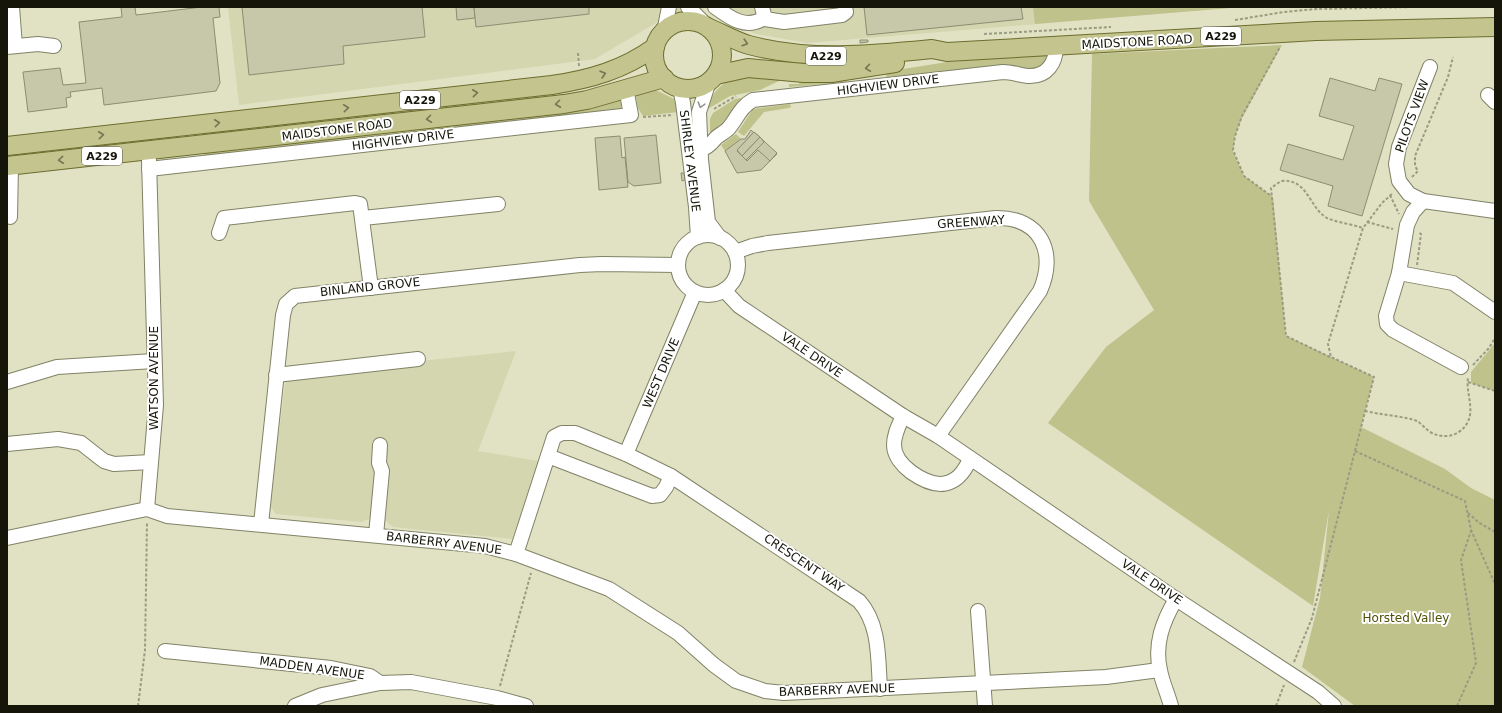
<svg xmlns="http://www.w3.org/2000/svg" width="1502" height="713" viewBox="0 0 1502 713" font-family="'DejaVu Sans',sans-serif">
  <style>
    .built { fill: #d4d6b0 }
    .green { fill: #bfc28a }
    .building { fill: #c7c8aa; stroke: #8c8d71 }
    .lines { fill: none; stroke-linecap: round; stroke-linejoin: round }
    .minor-casing { stroke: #818266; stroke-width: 16 }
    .major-casing { stroke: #6c6d2e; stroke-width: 20 }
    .path { stroke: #999b83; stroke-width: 2; stroke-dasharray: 3 2; stroke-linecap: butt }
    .minor { stroke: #fff; stroke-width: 14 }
    .major { stroke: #c3c48e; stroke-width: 18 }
    .oneway { stroke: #757553 }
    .oneway2 { stroke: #969691 }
    .labels { text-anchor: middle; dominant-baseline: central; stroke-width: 4; stroke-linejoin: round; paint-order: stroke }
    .shield { fill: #fff; stroke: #5b5b54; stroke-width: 1 }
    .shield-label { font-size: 11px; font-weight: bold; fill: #15150a }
    .street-label { font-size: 12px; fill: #15150a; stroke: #fff }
    .park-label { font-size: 12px; fill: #505007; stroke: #fff }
  </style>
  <rect width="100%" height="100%" fill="#e0e2c3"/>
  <!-- built -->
  <g class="built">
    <path d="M228 7H1242L807 43 756 34 733 25 707 8 683 11 671 14 595 59 239 105Z"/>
    <path d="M516 351 478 451 539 461 512 539 393 527 385 520 371 518 362 522 276 514 270 506 286 375Z"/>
  </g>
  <!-- green -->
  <g class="green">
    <path d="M1033 7H1242L1035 24Z"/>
    <path d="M1282 45 1242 118 1235 136 1233 151 1244 176 1273 197 1286 336 1374 377 1361 427 1445 469 1471 488 1495 500V706H1355L1302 667 1320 598 1329 510 1313 606 1048 423 1106 347 1154 310 1089 201 1092 54Z"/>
    <path d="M1043 55 1047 57 1042 69 888 80 885 72 947 62Z"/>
    <path d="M738 76 781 80 760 90 730 96 706 110C711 94 721 82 738 76Z"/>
    <path d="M800 79H828L848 82 789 87V84H799Z"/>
    <path d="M654 89 674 99 678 112 643 116 638 108 636 97 641 92Z"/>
    <path d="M550 92 551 100 204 139 203 131Z"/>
    <path d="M752 96 728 121 710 133V119L713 113 735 99Z"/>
    <path d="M617 99 621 102V110L204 157V152Z"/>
    <path d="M790 104 791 107 789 108 764 112 744 136 738 132 753 109Z"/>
    <path d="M175 134 176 142 55 155 54 148Z"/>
    <path d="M736 134 741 139 725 151 721 145Z"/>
    <path d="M48 149 49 154 7 160V153Z"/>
    <path d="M1495 343V391L1471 383V372Z"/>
  </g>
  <!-- building -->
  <g class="building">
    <path d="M121 7H135L136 15 202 7H219L220 17 213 18 220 83 216 91 104 105 102 88 70 92 71 97 66 98 67 107 28 112 23 72 60 68 63 85 86 83 79 22 122 17Z"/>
    <path d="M242 7H422L425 37 343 46 344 64 249 75Z"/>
    <path d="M456 7H474L475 18 457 20Z"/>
    <path d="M474 7H589V14L476 27Z"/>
    <path d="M864 7H1021L1023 19 867 35Z"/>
    <path d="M860 40H868V42L860 43Z"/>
    <path d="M1330 78 1375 91 1379 78 1402 84 1362 216 1328 206 1333 186 1280 170 1288 144 1343 160 1354 126 1319 116Z"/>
    <path d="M751 130 777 154 761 170 737 173 725 151 741 139H745Z"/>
    <path d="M754 132 777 153 770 161 758 150 747 161 737 151Z"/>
    <path d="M754 132 760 137 742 156 737 150Z"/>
    <path d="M656 135 661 183 634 186 628 182 624 138Z"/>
    <path d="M620 136 622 158 625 157 628 187 599 190 595 138Z"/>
    <path d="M760 137 764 142 746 160 742 156Z"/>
    <path d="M681 173H684L685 180 682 181Z"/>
  </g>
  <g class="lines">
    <defs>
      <g id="minor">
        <path d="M12 7 15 46"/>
        <path d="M688 7 707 26"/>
        <path d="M715 7C730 18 746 30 764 18"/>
        <path d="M762 7 765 19 784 22 842 15 846 12 845 7"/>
        <path d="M664 32 669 7"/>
        <path d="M7 47 38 44 54 46"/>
        <path d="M1430 67 1399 147 1396 164 1399 181 1409 194 1423 201 1495 211"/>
        <path d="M709 81 699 112 701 160 708 222 720 238"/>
        <path d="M676 87 681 93 683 103 696 207 698 237"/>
        <path d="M1488 95 1495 102"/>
        <path d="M700 150C707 148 711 144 715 139 718 135 724 133 728 129 737 119 740 107 753 100L1003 72C1012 72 1019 75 1028 76 1047 77 1056 63 1056 46"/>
        <path d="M149 169 631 115 626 88"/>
        <path d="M1423 201 1413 212 1407 225 1399 273 1386 316 1387 324 1393 330 1461 367"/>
        <path d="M10 217 11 166"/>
        <path d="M363 218 498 204"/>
        <path d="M219 233 224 218 355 203 360 204 371 288"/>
        <circle cx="708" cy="265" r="30"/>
        <path d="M735 252 752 246 768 243 996 218C1041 217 1057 253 1040 291L938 436"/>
        <path d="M1399 273 1453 283 1495 312"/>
        <path d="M724 290 739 306 903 416 938 436 1176 599 1318 692 1334 706"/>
        <path d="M276 375 418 359"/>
        <path d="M7 382 57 367 154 361"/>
        <path d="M903 416C899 425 894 434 894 445 894 456 903 466 911 472 936 490 957 489 970 459"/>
        <path d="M7 444 58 439 81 443 104 461 114 464 151 462"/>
        <path d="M626 454 695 292"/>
        <path d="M548 456 652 496 660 495 666 487 671 476"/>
        <path d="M147 509 156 405 149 160"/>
        <path d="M261 524 283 315 286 304 295 296 580 265 602 264 678 265"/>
        <path d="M376 535 382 471 379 463 380 445"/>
        <path d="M7 538 147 509 167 516 485 546 516 554 609 589 678 633 714 665 736 681 765 691 784 693 1106 677 1159 670"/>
        <path d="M516 554 554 437 562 433H575L626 454 671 476 859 601C880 624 878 659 880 689"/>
        <path d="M978 611 985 706"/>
        <path d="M165 651 331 668 370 676 380 683 411 682 497 698 526 706"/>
        <path d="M295 706 322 695 380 683"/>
        <path d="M1171 706C1168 694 1162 682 1160 670 1154 644 1163 621 1176 599"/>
      </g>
      <g id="major">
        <circle cx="688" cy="55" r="34"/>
        <path d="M709 28C722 33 735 41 749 45 809 61 871 55 932 49L947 52 1316 31 1495 27"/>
        <path d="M716 75 748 68 804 73H831L895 63"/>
        <path d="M7 146 552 85C591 79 623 70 655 47"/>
        <path d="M7 166 564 104 587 100 664 78"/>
      </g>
    </defs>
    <!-- minor casing -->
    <use href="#minor" class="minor-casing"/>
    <!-- major casing -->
    <use href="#major" class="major-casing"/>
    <!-- path -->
    <g class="path">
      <path d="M1235 20 1284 12 1316 9 1415 7"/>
      <path d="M984 34 1111 27"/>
      <path d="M578 53 579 66"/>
      <path d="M714 109 736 96"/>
      <path d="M643 117 673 115"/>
      <path d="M1412 177 1418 171 1415 166V156L1448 77 1453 57"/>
      <path d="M1270 195 1244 176 1233 150 1235 136 1242 116 1280 47"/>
      <path d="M1390 195 1399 214"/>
      <path d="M1367 222 1393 229"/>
      <path d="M1417 265 1421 234 1419 233"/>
      <path d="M1330 357 1286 336 1271 188 1281 181C1308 178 1309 208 1327 218 1338 223 1352 224 1363 228"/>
      <path d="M1473 365 1489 348 1495 338"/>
      <path d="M1468 382 1495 391"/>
      <path d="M1365 411C1377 414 1408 417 1417 421 1422 424 1426 430 1432 433 1447 441 1467 433 1470 415 1472 403 1466 390 1468 378"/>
      <path d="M1355 451 1465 501 1471 530 1495 584"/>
      <path d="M1468 513 1478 522 1495 532"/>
      <path d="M1294 662 1312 618 1374 377 1331 357 1328 344 1363 228 1382 203 1393 193"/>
      <path d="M500 686 531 573"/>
      <path d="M138 706 145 650 147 522"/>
      <path d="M1276 706 1284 685"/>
      <path d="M1457 706 1476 663 1461 560 1471 531"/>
    </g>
    <!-- minor -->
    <use href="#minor" class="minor"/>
    <!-- major -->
    <use href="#major" class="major"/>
  </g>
  <!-- one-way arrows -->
  <defs><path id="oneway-chevron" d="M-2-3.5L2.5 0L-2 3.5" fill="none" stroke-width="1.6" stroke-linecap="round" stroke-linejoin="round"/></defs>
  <g class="oneway">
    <use href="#oneway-chevron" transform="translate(745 43) rotate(17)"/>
    <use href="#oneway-chevron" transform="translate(868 68) rotate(172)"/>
    <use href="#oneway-chevron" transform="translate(603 74) rotate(-16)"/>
    <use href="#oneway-chevron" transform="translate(475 93) rotate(-6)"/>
    <use href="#oneway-chevron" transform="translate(558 104) rotate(173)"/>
    <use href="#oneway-chevron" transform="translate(346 108) rotate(-6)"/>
    <use href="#oneway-chevron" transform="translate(429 119) rotate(173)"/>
    <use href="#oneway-chevron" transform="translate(217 123) rotate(-6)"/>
    <use href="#oneway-chevron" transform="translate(101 135) rotate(-6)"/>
    <use href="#oneway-chevron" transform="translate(61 160) rotate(174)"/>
  </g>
  <use class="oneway2" href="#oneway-chevron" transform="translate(701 105) rotate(106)"/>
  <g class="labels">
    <!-- shield labels -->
    <g class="shield">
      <rect x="1201" y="27" width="40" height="18" rx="3"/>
      <rect x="806" y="47" width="40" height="18" rx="3"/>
      <rect x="400" y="91" width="40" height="18" rx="3"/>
      <rect x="82" y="147" width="40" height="18" rx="3"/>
    </g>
    <g class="shield-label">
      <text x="1221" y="36">A229</text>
      <text x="826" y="56">A229</text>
      <text x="420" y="100">A229</text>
      <text x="102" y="156">A229</text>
    </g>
    <!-- street labels -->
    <g class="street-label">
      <text transform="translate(1137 42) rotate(-3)">MAIDSTONE ROAD</text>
      <text transform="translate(888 85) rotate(-7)">HIGHVIEW DRIVE</text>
      <text transform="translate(1412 116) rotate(-70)">PILOTS VIEW</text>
      <text transform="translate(337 130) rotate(-7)">MAIDSTONE ROAD</text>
      <text transform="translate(403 140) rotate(-7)">HIGHVIEW DRIVE</text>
      <text transform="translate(690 161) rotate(83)">SHIRLEY AVENUE</text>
      <text transform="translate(971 222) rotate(-4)">GREENWAY</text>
      <text transform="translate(370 287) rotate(-6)">BINLAND GROVE</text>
      <text transform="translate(812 355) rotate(34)">VALE DRIVE</text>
      <text transform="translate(661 373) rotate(-67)">WEST DRIVE</text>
      <text transform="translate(154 378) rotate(-90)">WATSON AVENUE</text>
      <text transform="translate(444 543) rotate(7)">BARBERRY AVENUE</text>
      <text transform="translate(804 563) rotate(34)">CRESCENT WAY</text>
      <text transform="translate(1152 582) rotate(34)">VALE DRIVE</text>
      <text transform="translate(312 668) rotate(8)">MADDEN AVENUE</text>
      <text transform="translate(837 690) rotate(-2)">BARBERRY AVENUE</text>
    </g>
    <!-- park labels -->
    <g class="park-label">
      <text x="1406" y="618">Horsted Valley</text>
    </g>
  </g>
  <!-- border -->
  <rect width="1502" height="713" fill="none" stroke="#15150a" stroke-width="16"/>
</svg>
